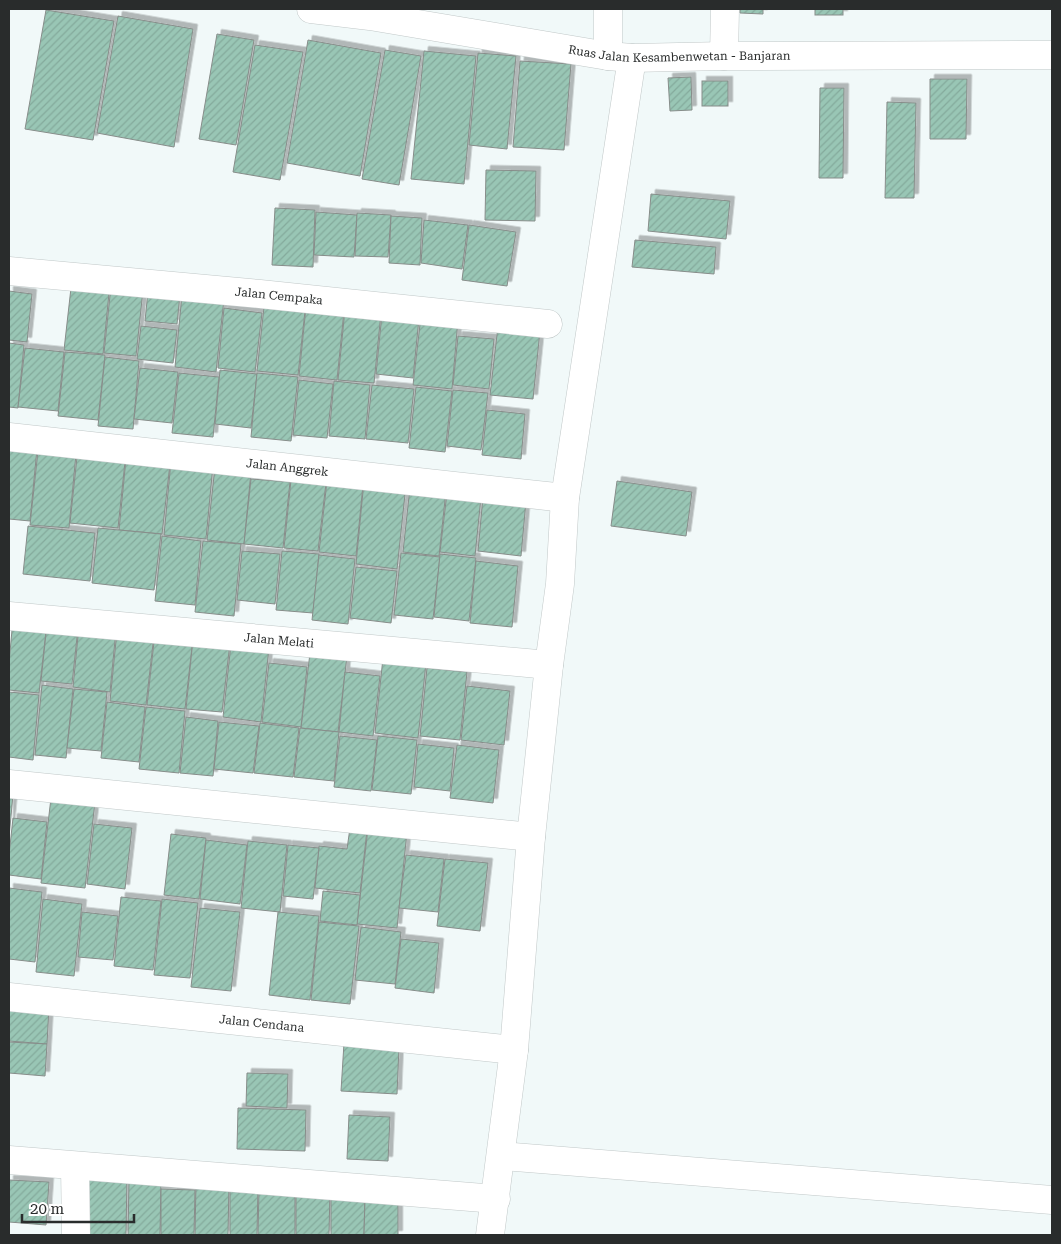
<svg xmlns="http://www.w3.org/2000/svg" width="1061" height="1244" viewBox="0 0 1061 1244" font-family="'Roboto Serif',serif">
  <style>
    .building { fill: url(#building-hatch); stroke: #878d8a; filter: url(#shadow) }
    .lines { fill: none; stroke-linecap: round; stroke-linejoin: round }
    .street-casing { stroke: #c1c8c8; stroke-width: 29 }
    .secondary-casing { stroke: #c1c8c8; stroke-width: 29 }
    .street { stroke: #fff; stroke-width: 28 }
    .secondary { stroke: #fff; stroke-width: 28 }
    .labels { text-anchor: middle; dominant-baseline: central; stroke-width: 4.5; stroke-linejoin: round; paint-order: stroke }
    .street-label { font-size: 12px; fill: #292c2c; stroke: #fff }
  </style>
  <defs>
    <pattern id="building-hatch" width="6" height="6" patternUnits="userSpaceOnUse" patternTransform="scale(1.25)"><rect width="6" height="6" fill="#99c6b5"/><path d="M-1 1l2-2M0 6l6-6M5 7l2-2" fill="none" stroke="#84aa9c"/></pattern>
    <filter id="shadow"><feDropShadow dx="4.5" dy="-4.5" stdDeviation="0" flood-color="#0004"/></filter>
  </defs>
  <rect width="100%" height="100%" fill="#f1f9f9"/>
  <!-- building -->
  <g class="building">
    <path d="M740 9H763V14L740 13Z"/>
    <rect x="815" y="9" width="28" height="6"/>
    <path d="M46 10 114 21 93 140 25 129Z"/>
    <path d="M118 16 193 29 174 147 97 133Z"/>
    <path d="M217 34 254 40 236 145 199 139Z"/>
    <path d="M308 40 381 53 360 176 287 163Z"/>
    <path d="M255 45 303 52 280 180 233 172Z"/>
    <path d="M385 50 421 56 399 185 362 179Z"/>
    <path d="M424 51 476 56 464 184 411 179Z"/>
    <path d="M478 53 516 56 507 149 469 145Z"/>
    <path d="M520 61 571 64 564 150 513 147Z"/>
    <path d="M691 77 692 110 670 111 668 78Z"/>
    <path d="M930 79H967L966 139H930Z"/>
    <rect x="702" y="81" width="26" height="25"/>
    <path d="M820 88H844L843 178H819Z"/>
    <path d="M887 102 916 103 914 198H885Z"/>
    <path d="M486 170 536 171 535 221 485 220Z"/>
    <path d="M651 194 730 201 726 239 648 231Z"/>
    <path d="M275 208 315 210 313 267 272 265Z"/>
    <path d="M316 212 357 215 354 257 314 255Z"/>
    <path d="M357 213 391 215 388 257 355 256Z"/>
    <path d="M391 216 422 218 420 265 389 263Z"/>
    <path d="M424 220 468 225 462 269 421 263Z"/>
    <path d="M469 225 516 232 507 286 462 280Z"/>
    <path d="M635 240 716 247 714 274 632 267Z"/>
    <path d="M72 279 110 283 103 354 64 350Z"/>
    <path d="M111 286 143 290 136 356 104 353Z"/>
    <path d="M9 291 32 294 27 342 9 340Z"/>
    <path d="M148 291 180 294 177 324 145 321Z"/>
    <path d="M182 295 224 299 216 372 175 367Z"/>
    <path d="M265 298 306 302 298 375 257 371Z"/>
    <path d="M306 307 344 311 337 380 299 376Z"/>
    <path d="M224 308 262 313 255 372 218 368Z"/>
    <path d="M345 309 381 313 374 383 338 380Z"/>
    <path d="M382 314 419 318 413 378 376 374Z"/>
    <path d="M421 316 458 320 452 389 413 385Z"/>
    <path d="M141 326 177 330 173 363 137 359Z"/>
    <path d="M498 326 540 331 533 399 490 395Z"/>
    <path d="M458 336 494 339 489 389 453 385Z"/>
    <path d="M9 343 24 345 18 408 9 407Z"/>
    <path d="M25 348 64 352 58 411 18 407Z"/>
    <path d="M65 352 105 355 98 420 58 416Z"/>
    <path d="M105 357 139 361 133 429 98 426Z"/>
    <path d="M140 368 178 372 172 423 134 419Z"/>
    <path d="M220 370 257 374 251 428 215 424Z"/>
    <path d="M179 373 219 377 213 437 172 433Z"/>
    <path d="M257 373 298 377 291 441 251 437Z"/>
    <path d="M299 380 333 384 327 438 293 435Z"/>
    <path d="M334 381 370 385 365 439 329 436Z"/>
    <path d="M372 385 414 389 408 443 366 439Z"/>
    <path d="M416 387 452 391 445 452 409 448Z"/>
    <path d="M453 390 488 393 481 450 447 446Z"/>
    <path d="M487 410 525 414 521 459 482 455Z"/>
    <path d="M9 446 37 449 30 521 9 519Z"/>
    <path d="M38 451 76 454 69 528 30 525Z"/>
    <path d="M77 457 125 462 118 528 70 523Z"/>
    <path d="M126 459 170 464 162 534 119 530Z"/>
    <path d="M171 461 213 465 206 539 164 535Z"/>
    <path d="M215 467 251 472 244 544 207 540Z"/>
    <path d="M251 479 290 482 283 548 244 544Z"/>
    <path d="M291 480 326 483 318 551 284 548Z"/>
    <path d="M327 481 363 485 356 556 319 552Z"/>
    <path d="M364 481 406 485 397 569 356 564Z"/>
    <path d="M617 481 692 492 686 536 611 526Z"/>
    <path d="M410 487 446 491 439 556 403 552Z"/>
    <path d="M447 493 481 497 475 556 440 552Z"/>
    <path d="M483 497 526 501 521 556 478 551Z"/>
    <path d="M28 526 95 533 90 581 23 574Z"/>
    <path d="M98 528 161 534 154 590 92 583Z"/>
    <path d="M162 536 201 541 195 605 155 601Z"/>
    <path d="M203 541 241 544 234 616 195 612Z"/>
    <path d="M242 551 280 554 275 604 237 600Z"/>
    <path d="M282 551 319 554 313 613 276 610Z"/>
    <path d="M401 553 440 557 433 619 394 615Z"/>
    <path d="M440 554 476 558 469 621 434 617Z"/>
    <path d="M319 555 355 559 348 624 312 620Z"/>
    <path d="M476 561 518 566 512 627 470 623Z"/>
    <path d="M356 567 397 571 391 623 350 618Z"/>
    <path d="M13 619 47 623 39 693 9 690V663Z"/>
    <path d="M47 624 78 628 72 684 41 681Z"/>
    <path d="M79 626 116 630 110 692 73 687Z"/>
    <path d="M117 631 154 635 146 705 110 701Z"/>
    <path d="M155 633 193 638 185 709 147 705Z"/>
    <path d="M193 639 230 643 222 712 186 709Z"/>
    <path d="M231 644 269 648 261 722 223 717Z"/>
    <path d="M310 653 347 656 338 732 301 728Z"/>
    <path d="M383 658 426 663 418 738 375 733Z"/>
    <path d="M269 663 307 667 301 727 262 722Z"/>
    <path d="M427 668 467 672 460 740 420 736Z"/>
    <path d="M345 672 380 676 373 736 339 732Z"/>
    <path d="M42 685 73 689 66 758 35 755Z"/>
    <path d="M467 686 510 691 504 745 461 740Z"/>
    <path d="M74 689 107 692 101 751 67 748Z"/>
    <path d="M9 692 39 695 33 760 9 757Z"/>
    <path d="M107 702 145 707 139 762 101 758Z"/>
    <path d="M146 707 185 711 179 773 139 769Z"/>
    <path d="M186 717 218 721 213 776 180 773Z"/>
    <path d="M219 722 259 726 253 773 214 769Z"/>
    <path d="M260 723 299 728 293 777 254 773Z"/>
    <path d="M300 728 339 732 334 781 294 777Z"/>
    <path d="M340 736 377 740 371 791 334 787Z"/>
    <path d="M378 736 417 740 411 794 372 790Z"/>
    <path d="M418 744 454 748 450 791 414 787Z"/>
    <path d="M457 745 499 750 493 803 450 798Z"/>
    <path d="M9 794 13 795 9 837Z"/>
    <path d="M51 798 95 802 85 888 41 883Z"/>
    <path d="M13 818 47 822 41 879 9 875V855Z"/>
    <path d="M94 824 132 828 125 889 87 884Z"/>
    <path d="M350 828 367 830 360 893 315 888 319 846 347 849Z"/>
    <path d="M368 828 407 832 397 928 357 924Z"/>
    <path d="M171 834 206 838 199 899 164 895Z"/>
    <path d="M206 840 247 845 240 904 200 899Z"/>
    <path d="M248 841 287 845 280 912 241 908Z"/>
    <path d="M288 845 319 848 313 899 283 896Z"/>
    <path d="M406 855 444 859 438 912 399 908Z"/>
    <path d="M445 859 488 863 480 931 437 926Z"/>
    <path d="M9 888 42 892 35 962 9 959Z"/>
    <path d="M323 891 360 895 357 925 320 921Z"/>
    <path d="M121 897 161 901 153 970 114 966Z"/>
    <path d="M43 899 82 904 74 976 36 972Z"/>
    <path d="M162 899 198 903 190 978 154 975Z"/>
    <path d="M200 908 240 912 231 991 191 987Z"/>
    <path d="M82 912 118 916 113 960 78 957Z"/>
    <path d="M278 912 319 916 310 1000 269 995Z"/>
    <path d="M319 922 359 926 350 1004 311 1000Z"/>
    <path d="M361 927 401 932 395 984 355 980Z"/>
    <path d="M401 939 439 943 434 993 395 988Z"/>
    <path d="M9 1004 49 1007 47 1044 9 1041Z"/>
    <path d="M9 1042 47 1044 45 1076 9 1073Z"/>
    <path d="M344 1043 399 1047 397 1094 341 1091Z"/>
    <path d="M247 1073 288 1074 287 1108 246 1106Z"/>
    <path d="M238 1108 306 1110 305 1151 237 1149Z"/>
    <path d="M349 1115 390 1117 388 1161 347 1159Z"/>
    <path d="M85 1176H127L126 1235H84Z"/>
    <path d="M9 1180 49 1182 46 1225 9 1222Z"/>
    <path d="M129 1180 161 1181 160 1235H128Z"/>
    <path d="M196 1182H229L228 1235H195Z"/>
    <path d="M230 1186H258L257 1235H230Z"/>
    <path d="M259 1188H295V1235H258Z"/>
    <path d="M161 1189 195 1190 194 1235H161Z"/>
    <path d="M296 1189H330L329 1235H296Z"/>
    <path d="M331 1192H365L364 1235H331Z"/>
    <path d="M365 1198H398V1235H364Z"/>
  </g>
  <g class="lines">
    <defs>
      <g id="street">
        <path d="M608 9V56"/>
        <path d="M724 56 725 9"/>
        <path id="s1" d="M9 271 260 294 548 324"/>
        <path id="s2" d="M9 437 565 498"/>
        <path id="s3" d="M9 616 549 665"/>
        <path d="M9 784 531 837"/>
        <path id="s4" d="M9 997 514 1050"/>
        <path d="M501 1156 1052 1200"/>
        <path d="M9 1160 496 1199"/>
        <path d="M75 1166 76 1235"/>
        <path d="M490 1235 514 1050 531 837 549 665 560 584 565 498 632 58"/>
      </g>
      <g id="secondary">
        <path id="s5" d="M311 9 370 16 608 56 632 58 724 56 1052 55"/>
      </g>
    </defs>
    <!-- street casing -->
    <use href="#street" class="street-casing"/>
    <!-- secondary casing -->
    <use href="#secondary" class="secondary-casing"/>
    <!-- street -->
    <use href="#street" class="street"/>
    <!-- secondary -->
    <use href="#secondary" class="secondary"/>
  </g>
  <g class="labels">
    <!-- street labels -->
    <g class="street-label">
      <text stroke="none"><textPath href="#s5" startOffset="372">Ruas Jalan Kesambenwetan - Banjaran</textPath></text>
      <text stroke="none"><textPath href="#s1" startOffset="271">Jalan Cempaka</textPath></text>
      <text stroke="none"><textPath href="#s2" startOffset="280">Jalan Anggrek</textPath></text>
      <text stroke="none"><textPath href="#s3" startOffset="271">Jalan Melati</textPath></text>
      <text stroke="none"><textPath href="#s4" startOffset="254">Jalan Cendana</textPath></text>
    </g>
  </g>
  <!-- border -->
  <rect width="1061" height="1244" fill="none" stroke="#292c2c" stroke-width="20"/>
  <!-- scale -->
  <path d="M22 1214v8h112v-8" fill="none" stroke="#292c2c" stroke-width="2.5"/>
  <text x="30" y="1214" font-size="15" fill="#292c2c" stroke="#ffffff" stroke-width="4" paint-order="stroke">20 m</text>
</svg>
